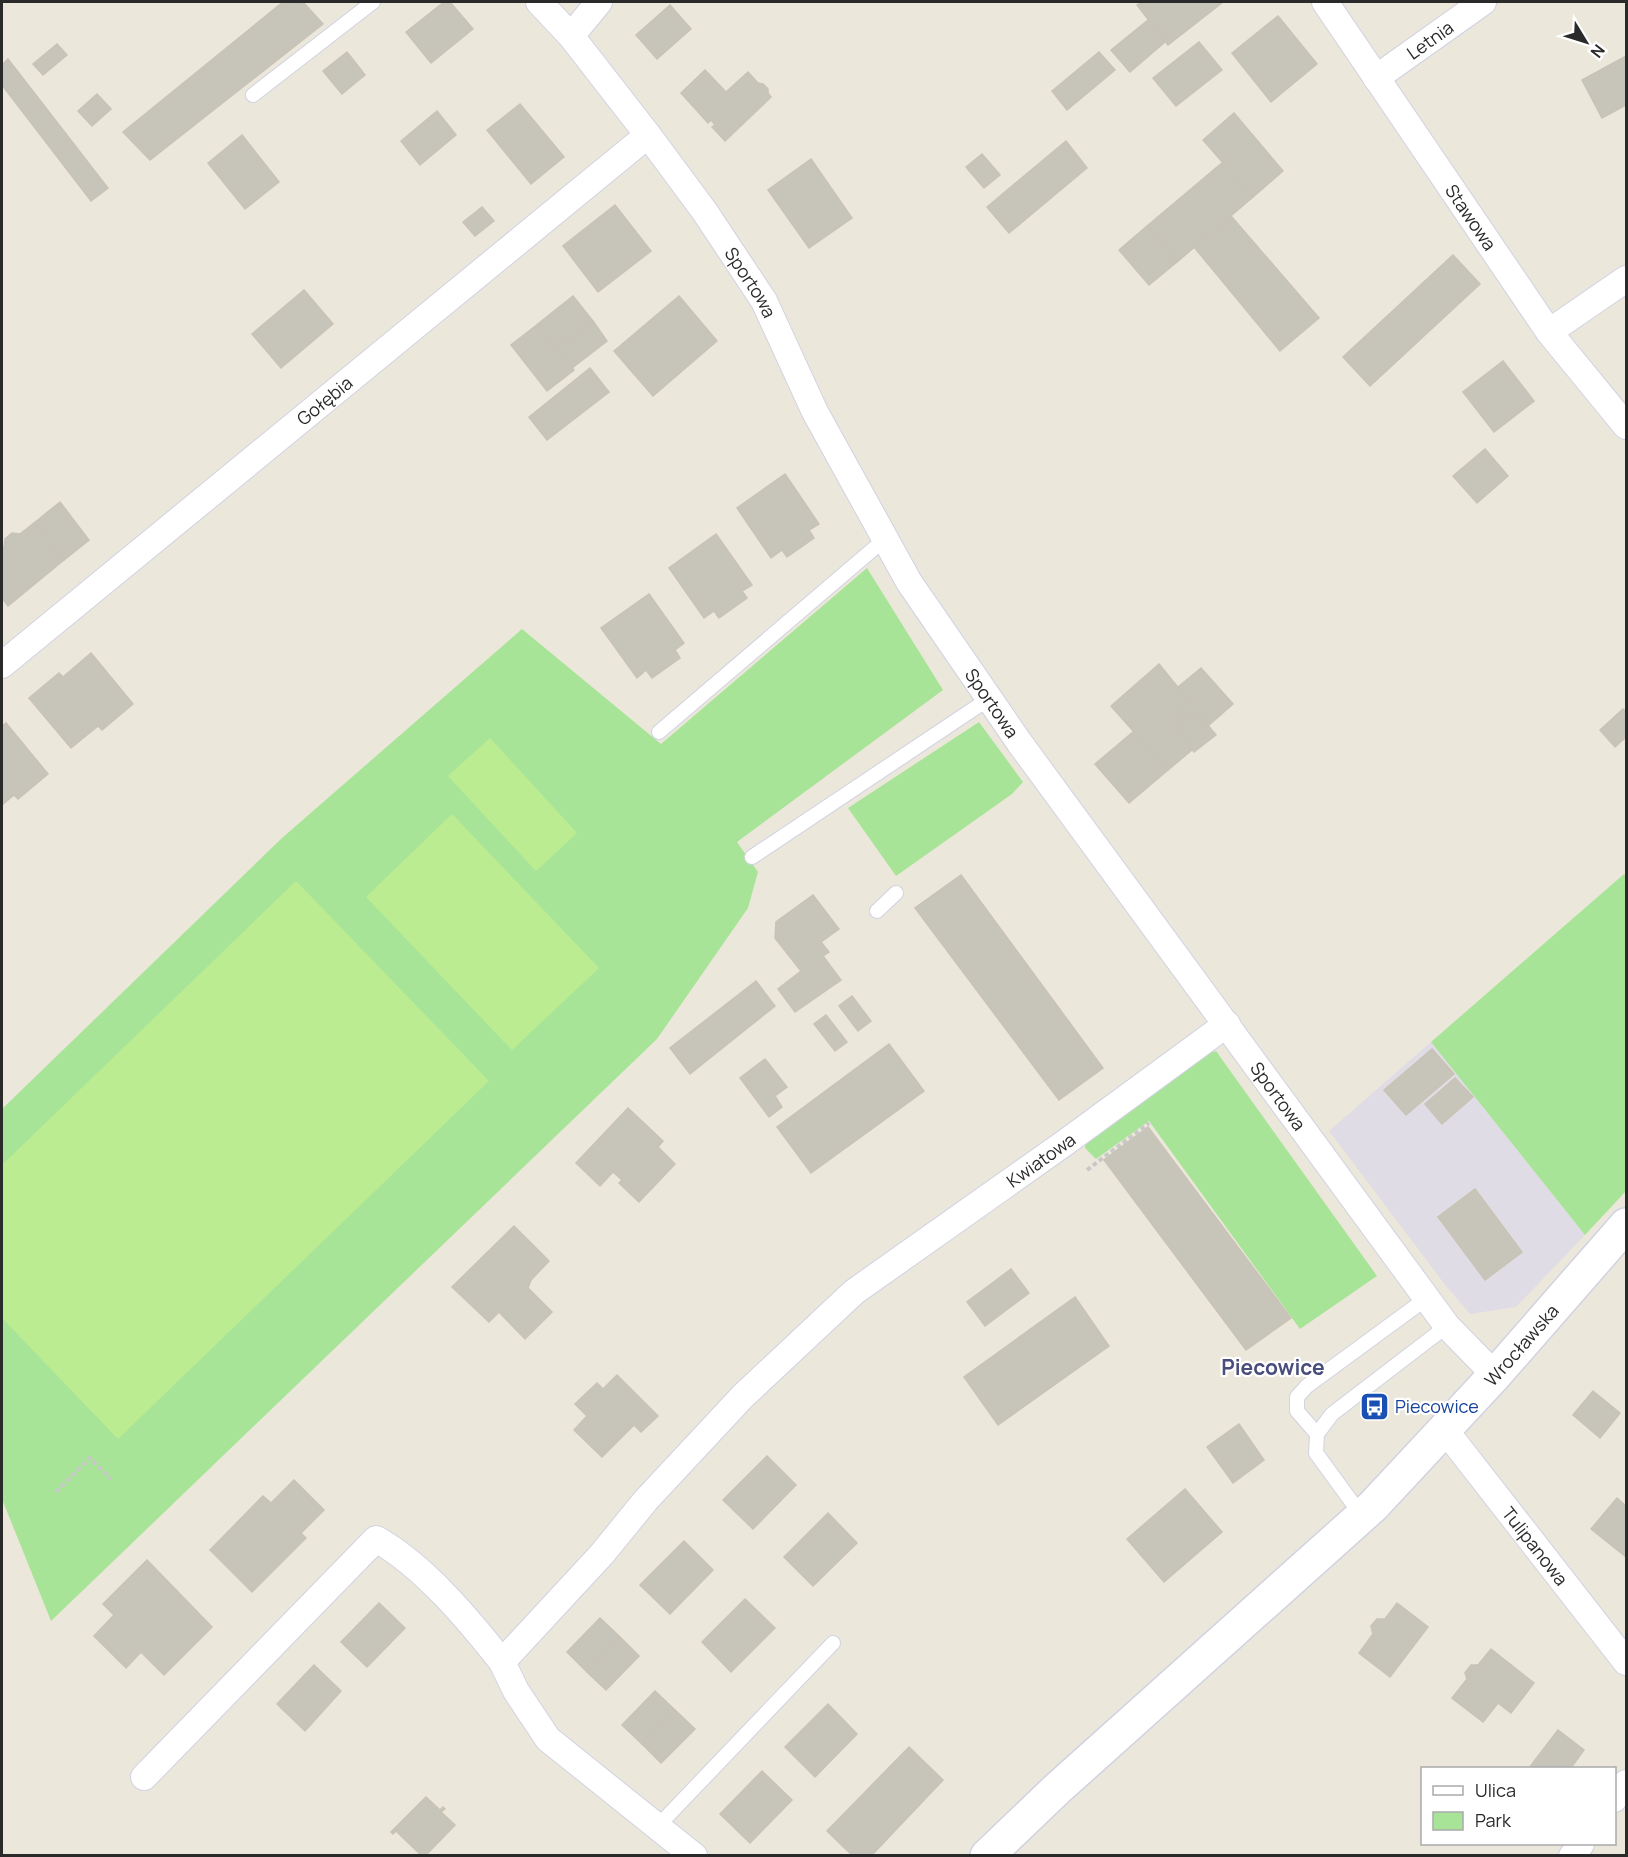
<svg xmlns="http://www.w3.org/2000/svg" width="1628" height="1857" viewBox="0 0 1628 1857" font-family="Manrope,sans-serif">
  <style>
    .industrial { fill: #e0dce5 }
    .green { fill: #a8e497 }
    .pitch { fill: #bcec92 }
    .building { fill: #c7c5ba; stroke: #c8c3b5; stroke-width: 1.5 }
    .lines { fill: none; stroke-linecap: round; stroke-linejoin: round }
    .lane-casing { stroke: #d1d2e3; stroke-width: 16 }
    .street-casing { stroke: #d1d2e3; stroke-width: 28 }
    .secondary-casing { stroke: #d1d2e3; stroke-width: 36 }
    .path { stroke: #c8c8c8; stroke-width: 4; stroke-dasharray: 4.5 3; stroke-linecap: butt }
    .lane { stroke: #fff; stroke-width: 14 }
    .street { stroke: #fff; stroke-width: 26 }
    .secondary { stroke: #fff; stroke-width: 33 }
    .labels { text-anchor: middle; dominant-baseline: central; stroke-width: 4.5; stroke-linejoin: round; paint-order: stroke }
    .street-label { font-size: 18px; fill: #2a2a2a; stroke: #fff }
    .transit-label { font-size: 18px; fill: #164399; stroke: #fff; text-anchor: start }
    .quarter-label { font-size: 21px; font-weight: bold; fill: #494d7c; stroke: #fff }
  </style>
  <rect width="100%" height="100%" fill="#ece7db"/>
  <!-- industrial -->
  <path class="industrial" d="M1431 1042 1585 1235 1516 1307 1470 1314 1446 1286 1329 1131Z"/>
  <!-- green -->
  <g class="green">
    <path d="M867 568 943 690 737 842 758 872 748 908 657 1039 51 1621 2 1499V1109L282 838 522 629 661 744Z"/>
    <path d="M979 722 1023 782 1012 794 896 876 848 808Z"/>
    <path d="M1624 874 1626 876V1191L1585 1235 1431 1042Z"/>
    <path d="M1216 1051 1377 1276 1300 1329 1149 1121 1096 1159 1085 1148 1086 1139 1204 1055Z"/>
  </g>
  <!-- pitch -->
  <g class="pitch">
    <path d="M490 738 577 833 536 871 448 776Z"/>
    <path d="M452 814 599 968 512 1050 366 897Z"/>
    <path d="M296 881 489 1081 118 1439 2 1318V1165Z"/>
  </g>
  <!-- building -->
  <g class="building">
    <path d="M283 2H303L323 24 150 160 123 132Z"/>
    <path d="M444 2H450L473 29 431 63 406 32Z"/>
    <path d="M1142 2H1223L1168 45 1137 5Z"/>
    <path d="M670 5 691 29 657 59 636 35Z"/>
    <path d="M1278 16 1317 64 1271 102 1232 53Z"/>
    <path d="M1148 20 1165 42 1130 72 1111 50Z"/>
    <path d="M1199 42 1222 70 1176 106 1153 78Z"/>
    <path d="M57 44 67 55 43 75 33 64Z"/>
    <path d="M347 52 365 75 342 94 323 71Z"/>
    <path d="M1099 52 1115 70 1067 110 1052 91Z"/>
    <path d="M1626 56V105L1602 118 1582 80Z"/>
    <path d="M8 59 108 188 91 201 2 85V65Z"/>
    <path d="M705 70 726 92 748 72 758 83 763 84 768 89V93L771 97 725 141 712 127 715 125 711 120 708 123 681 93Z"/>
    <path d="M97 94 111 109 92 126 78 111Z"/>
    <path d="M520 104 564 157 531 184 487 130Z"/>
    <path d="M437 111 456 135 420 165 401 141Z"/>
    <path d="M1234 113 1283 171 1253 197 1203 140Z"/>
    <path d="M242 135 279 182 245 209 208 163Z"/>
    <path d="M1066 141 1087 168 1009 233 987 207Z"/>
    <path d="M982 154 1000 175 984 188 966 167Z"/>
    <path d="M811 159 852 218 809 248 768 190Z"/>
    <path d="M1223 162 1253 197 1177 262 1147 226Z"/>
    <path d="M615 205 651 251 598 292 563 246Z"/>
    <path d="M482 207 494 221 475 236 463 222Z"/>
    <path d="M1231 216 1319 318 1280 351 1194 247Z"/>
    <path d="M1147 226 1177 262 1149 285 1119 250Z"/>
    <path d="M1453 255 1480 284 1370 386 1343 357Z"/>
    <path d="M304 290 333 324 281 368 252 334Z"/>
    <path d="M573 296 593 321 557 349 538 324Z"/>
    <path d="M679 296 717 341 653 396 614 351Z"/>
    <path d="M593 321 607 341 572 368 557 349Z"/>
    <path d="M538 324 574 370 547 391 511 345Z"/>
    <path d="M1503 361 1534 401 1494 432 1463 392Z"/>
    <path d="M590 368 609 392 547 440 529 417Z"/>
    <path d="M1485 449 1508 476 1477 503 1453 476Z"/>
    <path d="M785 474 819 524 809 530 814 538 787 557 782 550 771 558 737 508Z"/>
    <path d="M60 502 89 540 64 560 34 523Z"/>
    <path d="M34 523 64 560 8 606 2 598V549L4 547 5 539 12 533 20 534Z"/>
    <path d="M716 534 752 585 742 591 747 598 719 618 714 611 704 618 669 568Z"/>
    <path d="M649 594 684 643 675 650 680 658 652 678 646 670 637 678 601 628Z"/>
    <path d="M91 653 133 704 102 730 98 726 71 748 29 698 59 673 63 677Z"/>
    <path d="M1159 664 1189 701 1176 713 1183 722 1175 728 1192 750 1168 770 1111 706Z"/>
    <path d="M1201 668 1233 704 1208 726 1196 711 1183 722 1176 713 1189 701 1178 687Z"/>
    <path d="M1623 709 1626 712V737L1615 747 1600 730Z"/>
    <path d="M1196 711 1216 735 1194 752 1175 728Z"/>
    <path d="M6 723 48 774 18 799 14 795 2 805V726Z"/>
    <path d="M1134 731 1168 770 1129 803 1095 764Z"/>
    <path d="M961 875 1103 1068 1059 1100 915 908Z"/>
    <path d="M813 895 839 929 821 942 829 952 823 956 841 980 795 1012 778 989 801 971 775 938 776 922Z"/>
    <path d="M756 981 775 1006 690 1074 670 1048Z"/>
    <path d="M852 996 871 1021 858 1031 839 1006Z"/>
    <path d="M826 1015 847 1042 835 1051 814 1024Z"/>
    <path d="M889 1044 924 1091 811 1173 777 1127Z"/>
    <path d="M1432 1049 1454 1074 1406 1115 1384 1090Z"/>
    <path d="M765 1059 787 1087 775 1096 782 1107 769 1117 740 1078Z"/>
    <path d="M1455 1078 1473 1097 1442 1124 1425 1104Z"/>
    <path d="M628 1108 663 1141 658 1147 675 1164 639 1202 619 1183 622 1180 613 1172 600 1186 576 1163Z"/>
    <path d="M1148 1127 1291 1318 1246 1350 1104 1160Z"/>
    <path d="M1475 1189 1522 1252 1485 1280 1438 1217Z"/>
    <path d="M514 1226 549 1261 531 1280 528 1288 552 1312 525 1339 499 1312 489 1322 452 1287Z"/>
    <path d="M1011 1269 1029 1293 985 1326 967 1302Z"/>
    <path d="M1075 1297 1109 1346 998 1425 964 1377Z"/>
    <path d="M617 1375 658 1416 641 1432 634 1425 602 1457 574 1430 587 1416 575 1404 597 1383 603 1389Z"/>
    <path d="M1593 1391 1620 1413 1600 1438 1573 1415Z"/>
    <path d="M1239 1424 1264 1460 1233 1483 1207 1447Z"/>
    <path d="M767 1456 796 1485 753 1529 723 1500Z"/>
    <path d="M294 1480 324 1510 301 1533 306 1538 252 1592 210 1550 263 1496 271 1503Z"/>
    <path d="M1185 1489 1222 1532 1164 1582 1127 1539Z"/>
    <path d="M1617 1498 1626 1506V1557L1591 1529Z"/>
    <path d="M828 1513 857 1543 813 1586 784 1557Z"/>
    <path d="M684 1541 713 1570 670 1614 640 1585Z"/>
    <path d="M147 1560 212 1627 164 1675 141 1652 126 1668 94 1636 114 1615 103 1604Z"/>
    <path d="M745 1599 775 1628 731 1672 702 1642Z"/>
    <path d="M379 1603 405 1628 367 1667 341 1642Z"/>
    <path d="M1397 1603 1428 1627 1390 1677 1359 1653 1373 1634 1371 1626 1377 1619H1385Z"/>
    <path d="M600 1618 620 1637 587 1672 567 1652Z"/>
    <path d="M620 1637 639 1656 606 1690 587 1672Z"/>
    <path d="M1491 1649 1534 1683 1511 1713 1498 1703 1483 1722 1452 1698 1467 1679 1465 1673 1471 1665H1478Z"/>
    <path d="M314 1665 341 1691 305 1731 277 1704Z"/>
    <path d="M655 1691 675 1710 642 1744 622 1725Z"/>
    <path d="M828 1704 857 1734 815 1777 785 1747Z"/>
    <path d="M675 1710 695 1729 661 1763 642 1744Z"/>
    <path d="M1558 1730 1584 1750 1571 1768H1529Z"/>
    <path d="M909 1747 943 1780 871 1856H853L827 1831Z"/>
    <path d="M762 1771 792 1800 750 1843 720 1814Z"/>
    <path d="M426 1797 440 1810 443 1807 445 1809 441 1812 455 1825 425 1856H422L396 1831 393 1834 391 1832Z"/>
  </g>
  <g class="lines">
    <defs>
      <g id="lane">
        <path d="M253 95 373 2"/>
        <path d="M659 732 885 539"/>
        <path d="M752 857 990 698"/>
        <path d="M877 911 896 893"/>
        <path d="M1317 1434 1297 1411V1397L1307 1386 1427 1298"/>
        <path d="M1362 1516 1316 1453 1317 1434 1332 1414 1447 1326"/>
        <path d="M657 1827 833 1643"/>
      </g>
      <g id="street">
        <path id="s1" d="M539 2 571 36 648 135 705 212 764 301 815 412 909 582 1019 742 1447 1326 1495 1375"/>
        <path id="s2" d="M1325 2 1549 332 1626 426"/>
        <path d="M571 36 599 2"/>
        <path id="s3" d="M1376 78 1483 2"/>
        <path d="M1549 332 1626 279"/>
        <path id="s4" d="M2 665 648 135"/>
        <path id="s5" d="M1445 1430 1626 1662"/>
        <path d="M144 1777 376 1539C423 1565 469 1620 502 1662"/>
        <path d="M1614 1799 1626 1783"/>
        <path id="s6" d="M694 1856 548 1739 516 1691 502 1662 602 1554 646 1500 743 1396 854 1292 1066 1142 1227 1024"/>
        <path d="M1572 1856 1581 1844"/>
      </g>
      <g id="secondary">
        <path id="s7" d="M987 1856 1057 1789 1373 1506 1495 1375 1626 1225"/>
      </g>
    </defs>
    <!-- lane casing -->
    <use href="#lane" class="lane-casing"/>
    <!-- street casing -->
    <use href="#street" class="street-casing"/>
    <!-- secondary casing -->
    <use href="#secondary" class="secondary-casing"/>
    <!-- path -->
    <g class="path">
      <path d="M1087 1170 1149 1123"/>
      <path d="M56 1492 90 1458 111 1479"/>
    </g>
    <!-- lane -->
    <use href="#lane" class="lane"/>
    <!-- street -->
    <use href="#street" class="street"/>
    <!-- secondary -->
    <use href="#secondary" class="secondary"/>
  </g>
  <!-- icons -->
  <defs>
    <symbol id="bus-square" viewBox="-11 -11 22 22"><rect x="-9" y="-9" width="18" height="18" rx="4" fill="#1a4fb4" stroke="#fff"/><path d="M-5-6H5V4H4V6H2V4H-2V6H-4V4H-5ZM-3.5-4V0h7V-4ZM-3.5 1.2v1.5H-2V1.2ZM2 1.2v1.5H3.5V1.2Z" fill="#fff"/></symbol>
  </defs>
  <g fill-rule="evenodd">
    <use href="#bus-square" x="1358" y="1390" width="33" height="33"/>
  </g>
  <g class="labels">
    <!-- street labels -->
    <g class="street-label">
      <text stroke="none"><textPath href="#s3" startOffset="66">Letnia</textPath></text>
      <text stroke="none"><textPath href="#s2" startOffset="260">Stawowa</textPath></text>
      <text stroke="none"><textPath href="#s1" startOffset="352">Sportowa</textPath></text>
      <text stroke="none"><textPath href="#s4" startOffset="417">Gołębia</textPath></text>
      <text stroke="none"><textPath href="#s1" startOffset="838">Sportowa</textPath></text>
      <text stroke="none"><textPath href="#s1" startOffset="1324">Sportowa</textPath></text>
      <text stroke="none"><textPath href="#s6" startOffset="1017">Kwiatowa</textPath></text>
      <text stroke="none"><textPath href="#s7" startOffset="740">Wrocławska</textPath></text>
      <text stroke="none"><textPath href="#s5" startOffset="147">Tulipanowa</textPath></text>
    </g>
    <!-- transit labels -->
    <g class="transit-label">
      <text x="1395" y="1406">Piecowice</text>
    </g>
    <!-- quarter labels -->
    <g class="quarter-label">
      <text x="1273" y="1367">Piecowice</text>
    </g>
  </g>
  <!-- border -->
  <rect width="1628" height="1857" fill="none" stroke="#2a2a2a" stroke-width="6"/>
  <!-- legend -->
  <rect x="1421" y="1767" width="195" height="78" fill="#ffffff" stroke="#aaaaaa" stroke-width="1.5"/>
  <rect x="1433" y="1786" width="30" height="9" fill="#ffffff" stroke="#aaaaaa" stroke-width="1.5"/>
  <text x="1475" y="1797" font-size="18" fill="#2a2a2a">Ulica</text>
  <rect x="1433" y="1812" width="30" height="18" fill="#a8e497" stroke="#aaaaaa" stroke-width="1.5"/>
  <text x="1475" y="1827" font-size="18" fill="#2a2a2a">Park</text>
  <!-- north arrow -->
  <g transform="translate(1586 42) rotate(128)" stroke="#ffffff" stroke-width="4.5" paint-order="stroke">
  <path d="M0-4.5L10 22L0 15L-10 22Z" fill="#2a2a2a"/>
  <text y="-9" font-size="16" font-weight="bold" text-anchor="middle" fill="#2a2a2a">N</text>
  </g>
</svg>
